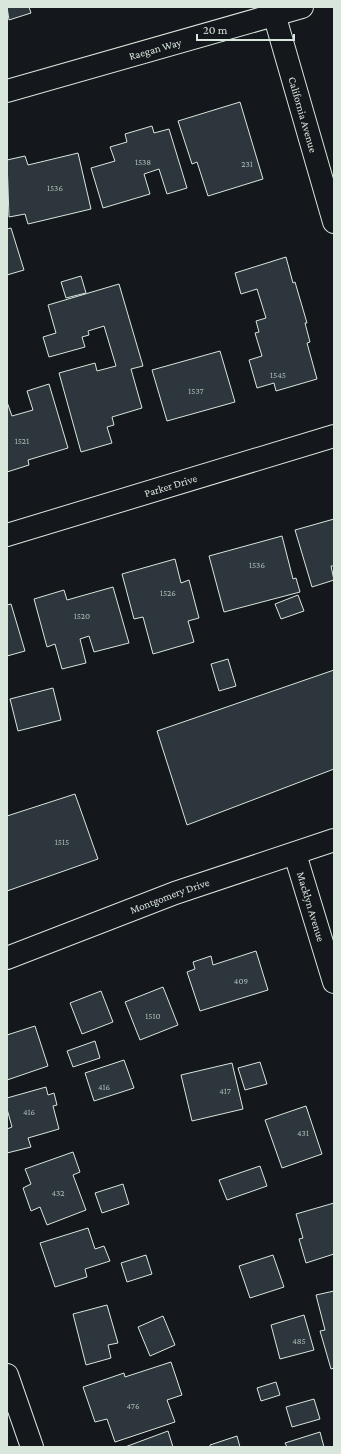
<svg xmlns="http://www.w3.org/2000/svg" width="341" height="1454" viewBox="0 0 341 1454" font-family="'Crimson Pro',serif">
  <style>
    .building { fill: #2c363c; stroke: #d8e6dc }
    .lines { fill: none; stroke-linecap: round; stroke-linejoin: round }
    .street-casing { stroke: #d8e6dc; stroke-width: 24 }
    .secondary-casing { stroke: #d8e6dc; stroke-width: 24 }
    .street { stroke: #14181c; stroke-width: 22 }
    .secondary { stroke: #14181c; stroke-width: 22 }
    .labels { text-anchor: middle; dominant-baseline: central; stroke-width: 3; stroke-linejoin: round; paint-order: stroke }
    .number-label { font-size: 9px; fill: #adbab4 }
    .street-label { font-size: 11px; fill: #d8e6dc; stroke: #14181c }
  </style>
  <rect width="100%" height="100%" fill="#14181c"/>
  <!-- building -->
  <g class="building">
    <path d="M7 7H29L31 13 9 20Z"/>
    <path d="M240 102 263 179 208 196 197 162 192 164 178 121Z"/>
    <path d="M152 126 154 133 169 129 187 188 167 194 159 169 144 174 150 194 103 208 91 168 115 161 110 147 127 142 125 134Z"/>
    <path d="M78 153 91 209 28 224 25 214 9 217 7 160 25 156 28 165Z"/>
    <path d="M11 228 24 270 7 275V229Z"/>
    <path d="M286 257 293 283 295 282 307 323H305L310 342 307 343 317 379 276 391 274 383 257 388 249 360 262 356 255 333 259 332 256 321 266 318 257 289 241 294 235 273Z"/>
    <path d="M81 276 86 293 66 298 61 282Z"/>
    <path d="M119 284 143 366 131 369 142 408 112 417 114 425 107 427 112 443 81 452 59 373 95 363 97 371 116 366 104 326 88 331 89 335 82 337 85 347 49 357 43 337 56 333 48 305Z"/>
    <path d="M220 351 235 402 167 421 152 370Z"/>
    <path d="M49 384 68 448 28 460 29 465 7 472V402L12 416 33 410 27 391Z"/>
    <path d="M334 519V566H331L334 580 312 587 295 530Z"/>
    <path d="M282 536 293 579 296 578 300 592 224 612 209 556Z"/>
    <path d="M175 559 181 583 189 580 199 618 188 621 194 642 153 654 143 617 134 619 122 574Z"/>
    <path d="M113 587 129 643 94 652 89 636 80 639 86 663 62 669 55 644 47 647 34 599 64 590 67 600Z"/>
    <path d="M298 595 304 611 281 619 275 604Z"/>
    <path d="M11 604 25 651 7 656V605Z"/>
    <path d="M228 659 236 686 219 691 211 664Z"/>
    <path d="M334 670V769L187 825 157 731Z"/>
    <path d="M53 688 61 720 18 731 10 699Z"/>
    <path d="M75 794 98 859 7 891V816Z"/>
    <path d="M256 951 268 990 200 1011 187 972 195 969 193 962 211 956 213 965Z"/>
    <path d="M163 987 178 1025 140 1040 125 1002Z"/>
    <path d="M101 991 113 1022 82 1034 70 1003Z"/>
    <path d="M35 1026 48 1066 7 1080V1035Z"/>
    <path d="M95 1041 100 1058 73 1067 67 1051Z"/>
    <path d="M124 1060 134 1088 94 1101 85 1073Z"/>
    <path d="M260 1062 267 1084 245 1090 238 1068Z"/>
    <path d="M232 1063 243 1109 192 1121 181 1075Z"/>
    <path d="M46 1087 48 1095 54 1093 57 1105 53 1106 59 1129 28 1138 31 1147 7 1153V1129L12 1127 7 1109V1098Z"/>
    <path d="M306 1106 322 1154 282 1168 265 1120Z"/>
    <path d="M73 1152 80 1172 73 1175 86 1210 47 1225 40 1207 31 1211 23 1188 31 1184 25 1169Z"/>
    <path d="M260 1166 267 1186 227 1200 219 1180Z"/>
    <path d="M123 1184 129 1204 102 1213 95 1193Z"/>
    <path d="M334 1203V1254L306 1263 299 1239 303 1238 296 1214Z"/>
    <path d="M88 1228 95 1249 104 1246 110 1261 85 1269 87 1277 55 1287 40 1243Z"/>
    <path d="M146 1255 152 1274 127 1282 121 1263Z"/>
    <path d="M273 1255 284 1287 250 1298 239 1266Z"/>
    <path d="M334 1291V1368L331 1369 320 1331 325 1330 316 1295Z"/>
    <path d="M107 1305 118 1343 108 1345 111 1358 86 1365 73 1314Z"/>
    <path d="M304 1315 314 1350 280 1359 271 1325Z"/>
    <path d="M163 1316 175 1345 150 1356 138 1327Z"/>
    <path d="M171 1362 182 1395 167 1400 175 1422 115 1442 107 1419 95 1422 83 1387 124 1373 125 1377 128 1376Z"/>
    <path d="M276 1382 280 1395 261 1401 257 1388Z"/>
    <path d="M314 1399 320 1419 292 1427 286 1407Z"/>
    <path d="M168 1431 173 1447H125Z"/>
    <path d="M320 1432 324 1447H287L285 1443Z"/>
    <path d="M237 1436 240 1447H210V1445Z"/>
  </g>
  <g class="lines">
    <defs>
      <g id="street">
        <path id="s1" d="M272 7 334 222"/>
        <path id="s2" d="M7 91 302 7"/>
        <path id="s3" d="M7 535 334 436"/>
        <path id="s4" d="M295 854 334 982"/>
        <path d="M7 1375 32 1447"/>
      </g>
      <g id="secondary">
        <path id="s5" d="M7 958 175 893 334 840"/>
      </g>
    </defs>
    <!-- street casing -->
    <use href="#street" class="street-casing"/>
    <!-- secondary casing -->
    <use href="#secondary" class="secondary-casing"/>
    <!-- street -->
    <use href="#street" class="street"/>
    <!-- secondary -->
    <use href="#secondary" class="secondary"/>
  </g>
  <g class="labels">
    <!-- number labels -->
    <g class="number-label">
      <text x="143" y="162">1538</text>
      <text x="247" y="164">231</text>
      <text x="55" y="188">1536</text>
      <text x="278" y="375">1545</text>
      <text x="196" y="391">1537</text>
      <text x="22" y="441">1521</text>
      <text x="257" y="565">1536</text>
      <text x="168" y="593">1526</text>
      <text x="82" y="616">1520</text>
      <text x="62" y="842">1515</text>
      <text x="241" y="981">409</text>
      <text x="153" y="1016">1510</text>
      <text x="104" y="1087">416</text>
      <text x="225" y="1091">417</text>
      <text x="29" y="1112">416</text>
      <text x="303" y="1133">431</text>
      <text x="58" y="1193">432</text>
      <text x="299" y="1341">485</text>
      <text x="133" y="1406">476</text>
    </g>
    <!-- street labels -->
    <g class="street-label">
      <text stroke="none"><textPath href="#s2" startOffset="154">Raegan Way</textPath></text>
      <text stroke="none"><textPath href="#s1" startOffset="112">California Avenue</textPath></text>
      <text stroke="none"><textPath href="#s3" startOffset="171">Parker Drive</textPath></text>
      <text stroke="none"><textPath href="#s5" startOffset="174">Montgomery Drive</textPath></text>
      <text stroke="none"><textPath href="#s4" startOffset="55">Macklyn Avenue</textPath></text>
    </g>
  </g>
  <!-- border -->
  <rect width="341" height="1454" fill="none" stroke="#d8e6dc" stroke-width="16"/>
  <!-- scale -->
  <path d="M197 34v6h97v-6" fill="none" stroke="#d8e6dc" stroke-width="2"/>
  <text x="203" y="34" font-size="12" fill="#d8e6dc" stroke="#14181c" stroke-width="3" paint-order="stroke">20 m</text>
</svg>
